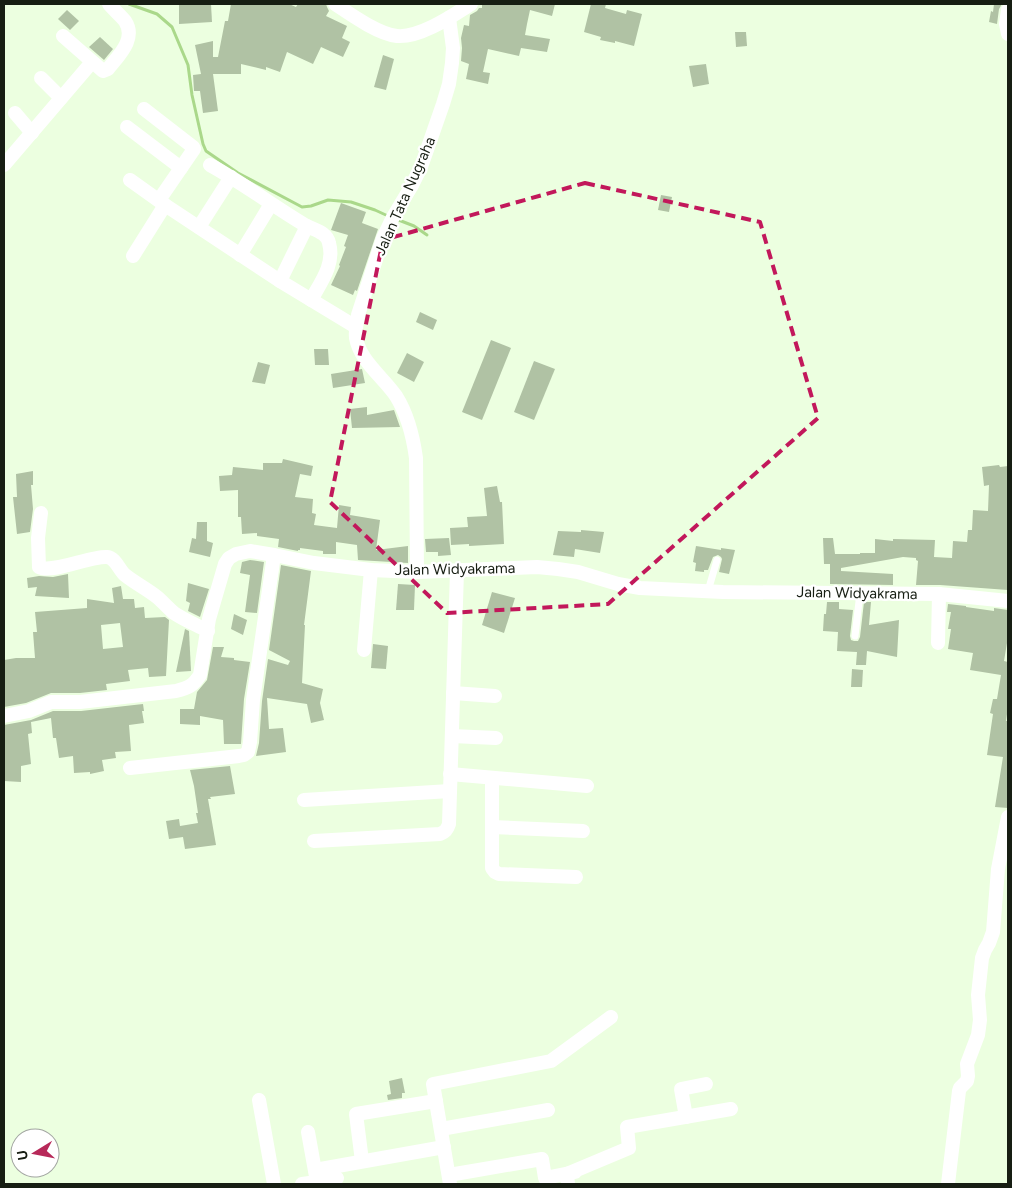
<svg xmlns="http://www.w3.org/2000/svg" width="1012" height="1188" viewBox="0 0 1012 1188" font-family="Figtree,sans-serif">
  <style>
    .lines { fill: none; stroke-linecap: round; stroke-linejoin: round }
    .stream { stroke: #aad88a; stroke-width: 3 }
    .building { fill: #b0c2a4; fill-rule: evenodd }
    .service { stroke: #fff; stroke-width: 7 }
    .minor { stroke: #fff; stroke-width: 14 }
    .marked { fill: none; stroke: #c2185b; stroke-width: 4; stroke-dasharray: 10 6; stroke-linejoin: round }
    .labels { text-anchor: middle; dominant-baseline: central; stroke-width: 4.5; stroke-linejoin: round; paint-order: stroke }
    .street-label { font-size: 15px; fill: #171e13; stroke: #fff }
  </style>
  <rect width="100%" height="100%" fill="#ecffe0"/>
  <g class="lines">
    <!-- stream -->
    <g class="stream">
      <path d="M129 4 157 14 172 27 188 65 192 95 203 144 206 151 238 173 302 207 311 206 328 200 351 202 375 210 388 216"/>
      <path d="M396 219 414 226 427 235"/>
    </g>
  </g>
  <!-- building -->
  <g class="building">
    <path d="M179 4H211L212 22 179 24Z"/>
    <path d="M231 4H289L296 7 298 4H326L327 7 329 11 326 16 347 26 342 38 350 42 343 57 321 47 313 64 287 52 280 72 266 67V70L241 64V74H213L218 111 203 113 200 91H194L193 75 201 74 195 45 213 41V57H218L225 21H228Z"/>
    <path d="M482 4H555L552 16 530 10 527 24 525 35 550 39 547 52 521 48 519 56 488 49 483 72 490 73 488 84 466 79 469 64 461 61 462 48 461 38 464 25 469 26 470 15 477 11 479 8H482Z"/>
    <path d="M591 4H606L605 8 626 14 627 10 642 14 634 46 615 41V43L600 40 601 37 584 32Z"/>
    <path d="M994 4H1002L999 9 997 24 989 22 991 11 993 12Z"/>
    <path d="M67 10 79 21 70 30 58 19Z"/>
    <path d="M735 32H746L747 46 736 47Z"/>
    <path d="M100 37 113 49 104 60 89 47Z"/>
    <path d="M383 55 394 59 386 90 374 87Z"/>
    <path d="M706 64 709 84 693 87 689 66Z"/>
    <path d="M661 195 672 197 669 212 658 210Z"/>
    <path d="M341 203 366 212 362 223 378 229 357 291 355 290 353 295 331 285 340 266 339 265 346 247 344 246 348 235 331 230Z"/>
    <path d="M420 312 437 320 433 330 416 322Z"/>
    <path d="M491 340 511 348 482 420 462 412Z"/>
    <path d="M314 349H328L329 365H315Z"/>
    <path d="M407 353 424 362 414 382 397 373Z"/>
    <path d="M534 361 555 369 534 420 514 412Z"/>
    <path d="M258 362 270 365 265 384 252 382Z"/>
    <path d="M362 369 365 383 333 388 331 374Z"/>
    <path d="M367 407V415L394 410 400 427 352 428 350 409Z"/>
    <path d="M283 459 313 466 311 476 300 474 295 497 313 499 312 513 316 514 314 525 337 528 339 505 351 507 350 515 380 520 376 550 408 546V563L358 560 357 545 336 542V554H323V551L300 548V550H298V551L278 547 279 539 257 536V533L242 534 241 517H238V490L220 491 219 476 232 475 233 467 263 470V463H282Z"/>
    <path d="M999 465 1000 467 1008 466V590L940 585H916L918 561 916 560V558L903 557 841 568V571L893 574V585L830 584V564H824L823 538H833L835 554H860V553H875V539L893 541V539L935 540 934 557 952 558 953 541 967 542 968 530H972L973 510 988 511 989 485 984 486 982 467Z"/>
    <path d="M33 471V485H31L33 509 30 532 17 534 13 497H17L16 474Z"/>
    <path d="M497 486 500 502H502L504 544 469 546V544L451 545 450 528 468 527 467 517 487 516 484 488Z"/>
    <path d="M197 522H207V541L213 543 210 557 189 552 192 538 196 539Z"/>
    <path d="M581 530 604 532 600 553 575 549 574 557 553 555 558 531 581 532Z"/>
    <path d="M449 538 451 555 438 556V552H426L425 539Z"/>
    <path d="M696 546 721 550V548L735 550 729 574 719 572 722 559 721 557 718 555 713 557 708 570H704V572L695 571 696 563 693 562Z"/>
    <path d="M250 560 264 562 257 613 245 612 250 575 240 573 242 562Z"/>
    <path d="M281 565 311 571 304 625H305L302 683 323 689 320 703 324 720 311 723 307 704 267 698 269 729 283 728 286 752 256 756 259 743 262 701 268 659 288 665 290 661 269 650Z"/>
    <path d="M68 574 69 598 35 596 37 587 28 588 27 578 39 576 53 577Z"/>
    <path d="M188 583 209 589 200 617 188 611 190 603 186 601Z"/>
    <path d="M398 584 415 585 414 610H396Z"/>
    <path d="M121 586 123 599H134L135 608 144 607 145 618 165 617 169 620 166 676 149 677 148 668 128 670 130 681 106 684 107 690 80 693H51L26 703 4 707V660L16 658H35L33 632H37L35 612 87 608V599L114 603 112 588ZM120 623 123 647 103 649 101 625Z"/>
    <path d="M492 592 515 598 504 633 482 625Z"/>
    <path d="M827 602H839V609L853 610 850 636 851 640 854 641H858L860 637 864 602H871L869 625 899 620 897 657 867 651 866 665H856L857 652 837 651 838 632 823 631 824 614H826Z"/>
    <path d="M948 604 966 606V607L994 611V608L1008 610V637L1004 661 1008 662V707L1006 721H1008V808L995 807 1003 757 987 755 993 714 990 713 993 699H997L1001 675 970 670 973 653 948 649 951 629H948L951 612H947Z"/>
    <path d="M234 614 247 620 243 635 231 629Z"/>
    <path d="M185 629 189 631 191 671 176 672Z"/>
    <path d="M373 644 388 646 386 669 371 668Z"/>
    <path d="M213 647H224L221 657 234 658V660L250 662 244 699 241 744H224L223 720 200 716V725L180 724V709H194L197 692 207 680Z"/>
    <path d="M852 669 863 670 862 687H851Z"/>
    <path d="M143 704 144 711H142L144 723 129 725 131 751 115 752 116 758 102 760 104 771 90 774V772L74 773 73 756 59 758 56 738H53L51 718 31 722 32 733 28 734 31 764 21 766V782L4 781V725L31 720 53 711H81Z"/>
    <path d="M230 766 235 794 210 797 211 799H208L216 845 185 849 183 837 169 839 166 821 179 819 180 826 198 823 196 813H198L194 786 190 770Z"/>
    <path d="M402 1078 405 1093H402V1098L388 1100 387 1095 391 1094 389 1081Z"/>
  </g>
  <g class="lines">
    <!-- service -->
    <g class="service">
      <path d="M708 591 717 560"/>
      <path d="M855 636 860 593"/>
    </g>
    <!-- minor -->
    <g class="minor">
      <path d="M335 4C350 14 378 34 397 36 420 38 452 16 471 4"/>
      <path d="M1008 10 1006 24 1008 34"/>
      <path d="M63 36 103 71 108 69C118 56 137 39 125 21 120 15 114 10 109 4"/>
      <path d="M41 78 61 98"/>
      <path d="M144 109 193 147 194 149 159 200"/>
      <path d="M15 113 32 133"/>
      <path d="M127 127 181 168"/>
      <path d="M4 165 92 62"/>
      <path d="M210 165C243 183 273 206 305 225 314 230 327 232 329 243 335 264 321 282 311 300"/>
      <path d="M130 180 165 205 280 281 356 327"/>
      <path d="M199 227 231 177"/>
      <path d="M240 255 271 204"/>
      <path d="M133 256 165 205"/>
      <path d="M280 281 307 226"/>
      <path d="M41 513 38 538 39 567C52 574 90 556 107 557 116 558 119 570 125 575 135 583 147 589 157 597 163 602 168 608 174 613 184 620 197 625 208 631"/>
      <path d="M417 572 416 458C413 436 408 415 396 396 383 377 360 361 356 338 355 330 357 322 358 315L383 238 393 217 411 187 421 167 443 104 449 84 452 63 453 48 449 18"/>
      <path d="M938 643 939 594"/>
      <path d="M364 650 371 570"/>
      <path d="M453 693 495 696"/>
      <path d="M4 716 29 711 51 702H80L176 691C188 688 193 686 200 675L209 619 225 564 229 558 236 554 250 551 274 555 314 563 371 570 417 572 537 567 558 569 578 572 618 584 640 588 723 592 939 594 1008 601"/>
      <path d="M452 736 496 738"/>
      <path d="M130 768 239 756 244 755 248 752 250 742 253 700 274 555"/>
      <path d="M450 774 587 786"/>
      <path d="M492 778V868L495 872 499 874 576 877"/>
      <path d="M304 800 450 791"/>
      <path d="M492 827 583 831"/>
      <path d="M314 841 440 834C445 832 447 830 449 824L457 571"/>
      <path d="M259 1100 274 1184"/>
      <path d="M686 1117 681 1089 706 1084"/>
      <path d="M441 1129 548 1110"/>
      <path d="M362 1161 356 1114 436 1101"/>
      <path d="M315 1170 444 1147"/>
      <path d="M449 1175 542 1159 545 1178 575 1172"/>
      <path d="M317 1182 337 1178"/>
      <path d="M302 1184 317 1182 308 1132"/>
      <path d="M450 1184 433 1084 551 1061 611 1017"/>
      <path d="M568 1184 567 1174 629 1148 627 1127 731 1109"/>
      <path d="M948 1184 959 1091 960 1088 967 1081 968 1076 967 1064 978 1035 980 1020 978 995 982 958 985 950 989 943 993 932 998 869 1008 817"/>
    </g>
  </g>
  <!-- marked area -->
  <path class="marked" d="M585 183 760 222 818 418 608 604 447 613 330 502 383 240Z"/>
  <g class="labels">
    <!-- street labels -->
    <g class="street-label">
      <text transform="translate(405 196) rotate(-66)">Jalan Tata Nugraha</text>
      <text transform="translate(455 569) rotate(-1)">Jalan Widyakrama</text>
      <text transform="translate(857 593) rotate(1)">Jalan Widyakrama</text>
    </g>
  </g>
  <!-- border -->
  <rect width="1012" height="1188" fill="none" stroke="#171e13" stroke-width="10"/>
  <!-- north arrow -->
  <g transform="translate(35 1153) rotate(260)"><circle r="24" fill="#ffffff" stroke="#a2a5a1"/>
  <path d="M0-4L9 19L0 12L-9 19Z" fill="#b72959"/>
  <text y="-8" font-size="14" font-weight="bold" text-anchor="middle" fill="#171e13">U</text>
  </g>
</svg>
